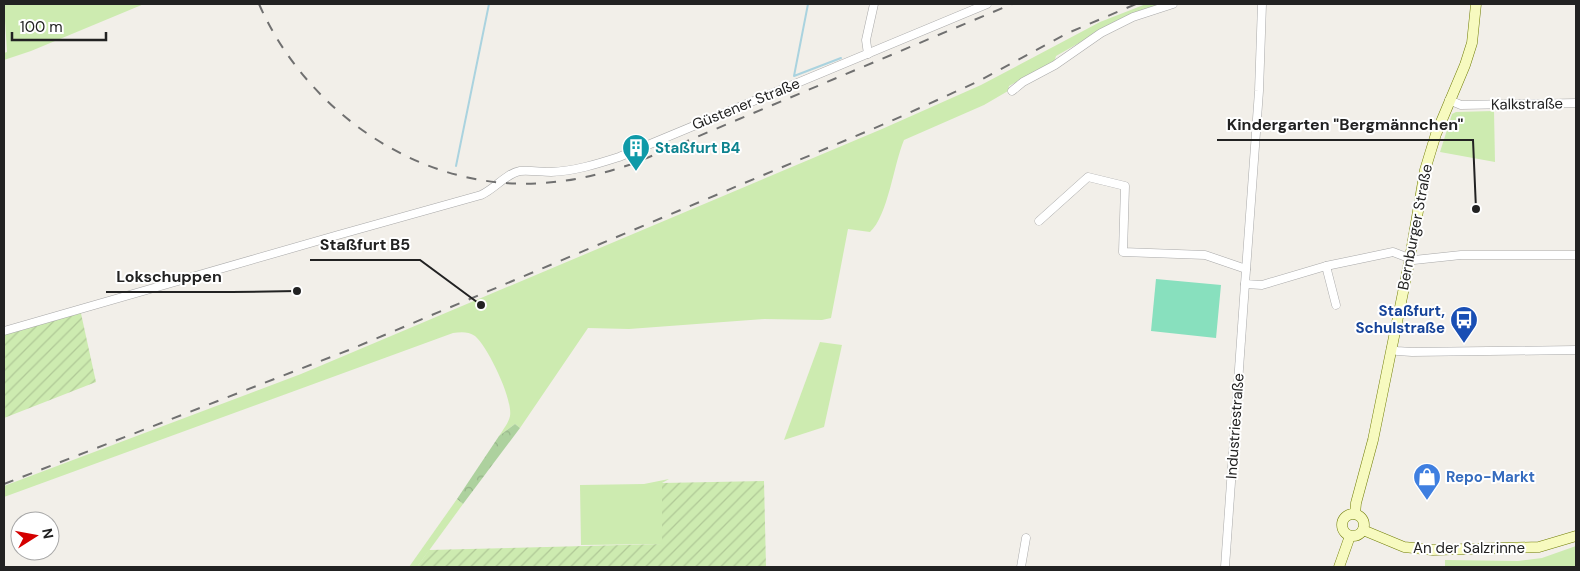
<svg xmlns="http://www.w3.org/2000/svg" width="1580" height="571" viewBox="0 0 1580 571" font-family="'DM Sans',sans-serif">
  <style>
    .grass { fill: #cdebb0 }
    .forest { fill: url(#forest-crowns) }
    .garden { fill: url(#garden-furrows) }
    .pitch { fill: #88e0be }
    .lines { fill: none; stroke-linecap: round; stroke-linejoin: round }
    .stream { stroke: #aad3df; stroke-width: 2 }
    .minor-casing { stroke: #a9a9a9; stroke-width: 9 }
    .secondary-casing { stroke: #707d05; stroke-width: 11 }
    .minor { stroke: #fff; stroke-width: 8 }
    .secondary { stroke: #f7fabf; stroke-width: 10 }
    .rail { stroke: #707070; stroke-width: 2; stroke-dasharray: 10 10; stroke-linecap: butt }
    .labels { text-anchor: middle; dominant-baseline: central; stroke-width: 4; stroke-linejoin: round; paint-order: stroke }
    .street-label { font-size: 15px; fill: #222; stroke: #fff }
    .culture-label { font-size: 15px; font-weight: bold; fill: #0d838f; stroke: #fff; text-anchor: start }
    .transit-label { font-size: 15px; font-weight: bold; fill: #164399; stroke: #fff; text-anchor: end }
    .shop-label { font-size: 15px; font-weight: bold; fill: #366cbe; stroke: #fff; text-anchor: start }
    .leader { fill: none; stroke: #222; stroke-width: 2 }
    .callout-dot { fill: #222; stroke: #fff; stroke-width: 2 }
    .callout-label { font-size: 16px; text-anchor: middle; font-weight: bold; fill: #222; stroke: #fff; stroke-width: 4; stroke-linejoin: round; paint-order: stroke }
  </style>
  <defs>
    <pattern id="forest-crowns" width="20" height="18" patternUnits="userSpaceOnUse" patternTransform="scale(1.25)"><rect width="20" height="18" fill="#add19e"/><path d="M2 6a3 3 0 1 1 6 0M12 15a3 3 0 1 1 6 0" fill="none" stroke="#95b388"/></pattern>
    <pattern id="garden-furrows" width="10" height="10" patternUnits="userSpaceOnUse" patternTransform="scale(1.25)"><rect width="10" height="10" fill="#cdebb0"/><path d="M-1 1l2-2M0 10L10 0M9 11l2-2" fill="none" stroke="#b0c997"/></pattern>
  </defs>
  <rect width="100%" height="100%" fill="#f2efe9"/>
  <!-- grass -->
  <g class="grass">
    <path d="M4 4H144L31 51 4 60V53L7 52Z"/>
    <path d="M1146 4H1163L1100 31 1056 56 1054 63 1043 67 1009 86 1008 91 984 105 904 140C894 163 888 216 870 232L848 229 831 318 822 320 764 319 629 329 588 328 520 428 515 424 499 436C503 430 509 422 510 416 513 399 488 347 475 336 468 331 460 332 453 333L4 497V486L301 374 882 129 981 85 1100 22Z"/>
    <path d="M1494 111 1495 162 1440 152 1452 114 1456 112Z"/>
    <path d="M820 342 842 345 824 427 784 440Z"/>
    <path d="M669 479 662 483 663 544 581 545 580 485 644 484Z"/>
    <path d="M457 499 463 504 417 567H409Z"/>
    <path d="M1576 546V567H1445V560L1518 561 1542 558Z"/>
  </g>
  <!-- forest -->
  <path class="forest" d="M515 424 520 428 463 504 457 499 499 436Z"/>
  <!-- garden -->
  <g class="garden">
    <path d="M80 309 96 382 4 418V331Z"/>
    <path d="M764 481 766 567H417L429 550 662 544V483Z"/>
  </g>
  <!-- pitch -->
  <path class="pitch" d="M1156 279 1221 285 1216 338 1151 331Z"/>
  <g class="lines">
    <!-- stream -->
    <g class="stream">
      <path d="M808 4 794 76 841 58"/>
      <path d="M456 166 489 4"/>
    </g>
    <defs>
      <g id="minor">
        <path d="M1262 4 1259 91 1245 284 1262 285 1326 266 1393 252 1414 260 1461 255H1576"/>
        <path d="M868 54 866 40 874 4"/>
        <path d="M1012 91 1023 82 1055 65 1101 33 1133 17 1173 4"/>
        <path d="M1449 100 1461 105 1576 103"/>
        <path d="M1039 221 1088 177 1125 186 1123 252 1205 255 1246 269"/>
        <path d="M1326 266 1336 305"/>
        <path d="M4 331 338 235 481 195C495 189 505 174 520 171 530 170 541 172 551 172 575 171 597 164 619 157L987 4"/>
        <path d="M1391 348 1397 351 1412 352 1576 350"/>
        <path d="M1021 567 1026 538"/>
        <path d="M1225 567 1245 284"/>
      </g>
      <g id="secondary">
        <circle cx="1353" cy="525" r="11"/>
        <path d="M1355 514 1356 503 1373 440 1410 258 1425 170 1436 134 1465 65 1472 43 1476 4"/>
        <path d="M1363 530 1404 547 1433 550 1539 547 1576 536"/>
        <path d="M1339 567 1350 536"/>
      </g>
    </defs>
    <!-- minor casing -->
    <use href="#minor" class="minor-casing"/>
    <!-- secondary casing -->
    <use href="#secondary" class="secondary-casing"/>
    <!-- minor -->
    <use href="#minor" class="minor"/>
    <!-- secondary -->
    <use href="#secondary" class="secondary"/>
    <!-- rail -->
    <g class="rail">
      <path d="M259 4C307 113 422 192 543 183 575 181 605 173 635 163L1012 4"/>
      <path d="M4 484 349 350 889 122 979 81 1068 33 1136 4"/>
    </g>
  </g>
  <!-- icons -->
  <defs>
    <symbol id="building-pin" viewBox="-11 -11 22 30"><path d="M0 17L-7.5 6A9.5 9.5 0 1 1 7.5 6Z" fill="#0f9aa8" stroke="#fff"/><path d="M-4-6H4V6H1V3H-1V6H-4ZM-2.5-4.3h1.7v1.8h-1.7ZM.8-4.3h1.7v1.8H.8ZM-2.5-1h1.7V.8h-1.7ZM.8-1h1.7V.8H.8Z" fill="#fff"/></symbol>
    <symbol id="bus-pin" viewBox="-11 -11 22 30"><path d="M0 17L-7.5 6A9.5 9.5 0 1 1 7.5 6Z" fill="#1a4fb4" stroke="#fff"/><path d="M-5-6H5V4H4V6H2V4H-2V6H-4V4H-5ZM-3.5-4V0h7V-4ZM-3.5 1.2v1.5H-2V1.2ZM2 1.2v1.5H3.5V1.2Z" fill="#fff"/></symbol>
    <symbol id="shop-pin" viewBox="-11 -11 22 30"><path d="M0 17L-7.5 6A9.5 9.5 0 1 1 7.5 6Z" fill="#3f7fe0" stroke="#fff"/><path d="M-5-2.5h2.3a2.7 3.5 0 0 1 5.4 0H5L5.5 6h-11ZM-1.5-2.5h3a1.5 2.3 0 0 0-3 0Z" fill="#fff"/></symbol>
  </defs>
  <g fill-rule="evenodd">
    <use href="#building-pin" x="620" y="132" width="32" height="43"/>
    <use href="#bus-pin" x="1448" y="304" width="32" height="43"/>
    <use href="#shop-pin" x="1411" y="461" width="32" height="43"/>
  </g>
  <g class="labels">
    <!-- street labels -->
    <g class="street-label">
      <text transform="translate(746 104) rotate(-22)">Güstener Straße</text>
      <text transform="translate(1527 104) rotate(-1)">Kalkstraße</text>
      <text transform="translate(1415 227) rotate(-79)">Bernburger Straße</text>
      <text transform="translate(1235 426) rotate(-86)">Industriestraße</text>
      <text x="1469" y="548">An der Salzrinne</text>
    </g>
    <!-- culture labels -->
    <g class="culture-label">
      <text x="655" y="148">Staßfurt B4</text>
    </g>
    <!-- transit labels -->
    <g class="transit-label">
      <text x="1445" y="311">Staßfurt,<tspan x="1445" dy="17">Schulstraße</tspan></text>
    </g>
    <!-- shop labels -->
    <g class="shop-label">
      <text x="1446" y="477">Repo-Markt</text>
    </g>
  </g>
  <!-- callouts -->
  <path class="leader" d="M1476 209L1473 140H1217M481 305L420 260H310M297 291L232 292H106"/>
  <g class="callout-dot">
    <circle cx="1476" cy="209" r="5"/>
    <circle cx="481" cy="305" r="5"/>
    <circle cx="297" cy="291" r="5"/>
  </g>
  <g class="callout-label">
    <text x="1345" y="130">Kindergarten "Bergmännchen"</text>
    <text x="365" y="250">Staßfurt B5</text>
    <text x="169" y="282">Lokschuppen</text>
  </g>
  <!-- border -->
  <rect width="1580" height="571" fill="none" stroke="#222222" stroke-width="10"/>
  <!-- north arrow -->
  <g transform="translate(35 536) rotate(79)"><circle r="24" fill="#ffffff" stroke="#a7a7a7"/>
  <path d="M0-4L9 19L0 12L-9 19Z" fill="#d40000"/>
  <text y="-8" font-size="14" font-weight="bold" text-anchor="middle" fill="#222222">N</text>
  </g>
  <!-- scale -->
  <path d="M12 32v8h94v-8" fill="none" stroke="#222222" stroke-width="2.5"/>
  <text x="20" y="32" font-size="15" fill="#222222" stroke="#ffffff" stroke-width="4" paint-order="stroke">100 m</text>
</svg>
